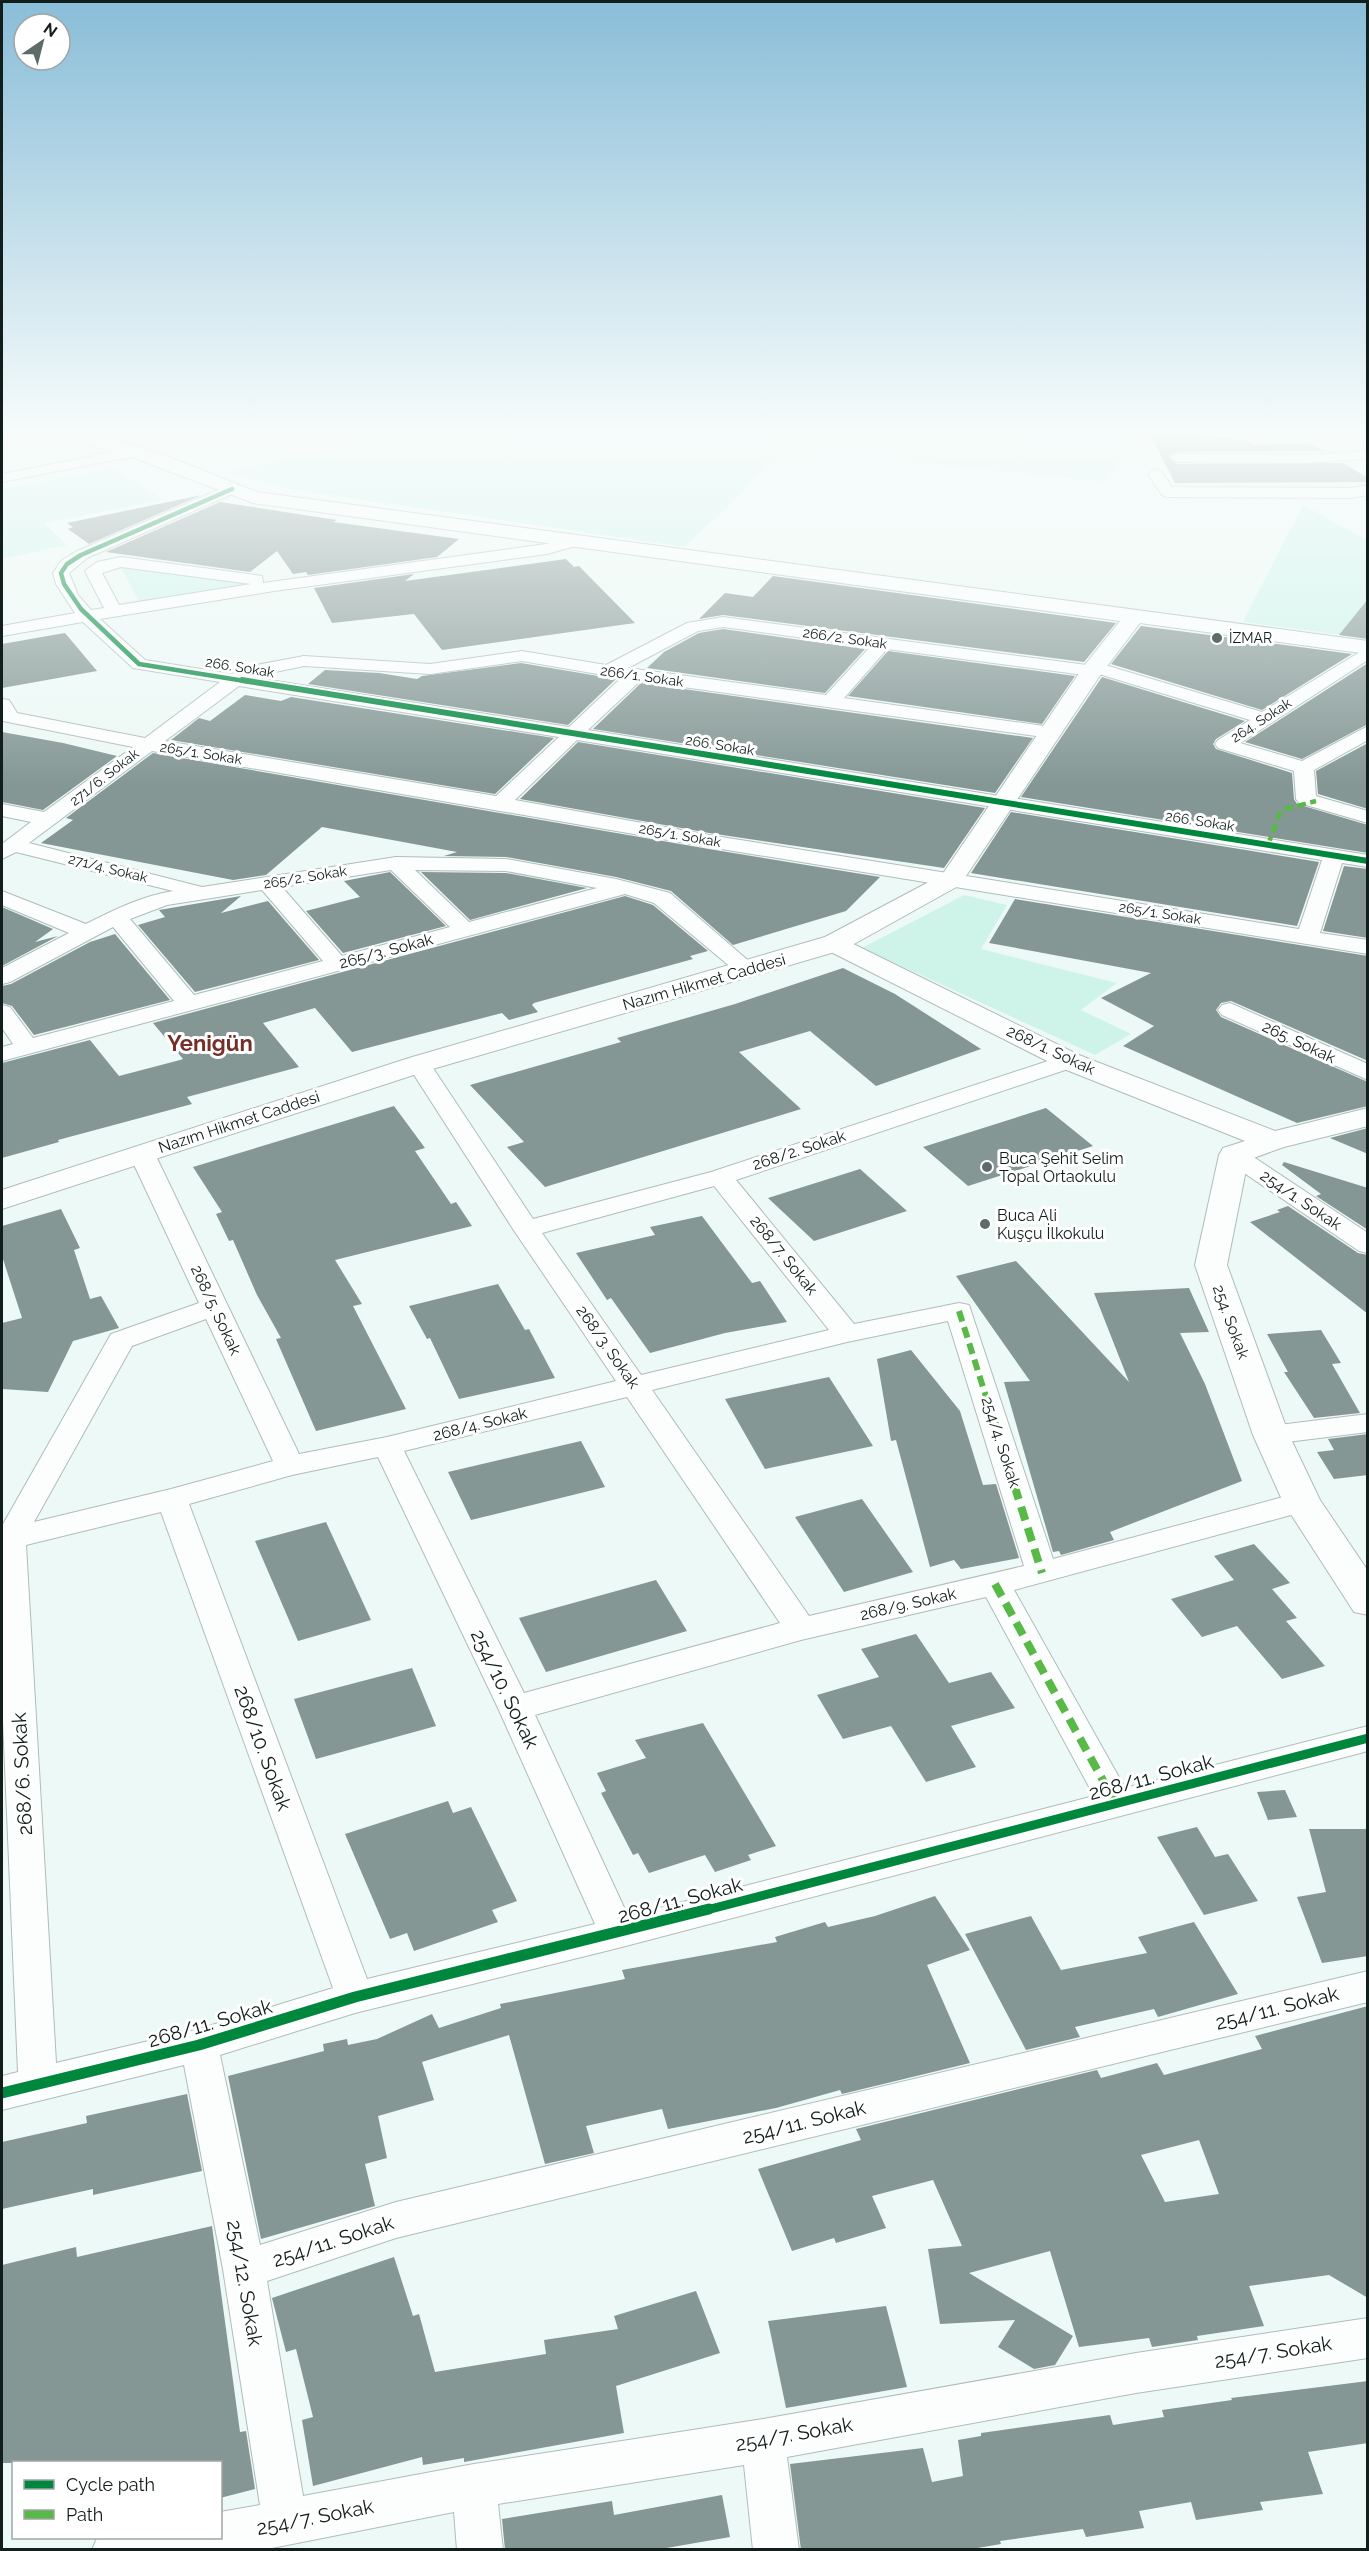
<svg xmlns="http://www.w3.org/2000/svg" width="1369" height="2551" viewBox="0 0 1369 2551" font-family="Raleway,sans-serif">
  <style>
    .green { fill: #cef4ea }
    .building { fill: #849794; fill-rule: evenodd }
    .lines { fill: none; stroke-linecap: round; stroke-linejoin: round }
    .minor-casing { stroke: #b0bcba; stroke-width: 2 }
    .tertiary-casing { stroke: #b0bcba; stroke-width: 2 }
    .secondary-casing { stroke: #b0bcba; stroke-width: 2 }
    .minor { fill: #fcfefe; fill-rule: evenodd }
    .tertiary { fill: #fcfefe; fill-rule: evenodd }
    .secondary { fill: #fcfefe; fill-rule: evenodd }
    .quiet-far2 { stroke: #58b947; stroke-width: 4.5; stroke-dasharray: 9 4.5; stroke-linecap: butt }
    .quiet-far1 { stroke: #58b947; stroke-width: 6; stroke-dasharray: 11 6; stroke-linecap: butt }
    .quiet { stroke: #58b947; stroke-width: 8; stroke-dasharray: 14 8; stroke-linecap: butt }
    .cycleway-far3-casing { stroke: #fff; stroke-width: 7 }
    .cycleway-far2-casing { stroke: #fff; stroke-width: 9 }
    .cycleway-far1-casing { stroke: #fff; stroke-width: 13 }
    .cycleway-casing { stroke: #fff; stroke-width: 15 }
    .cycleway-far3 { stroke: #00873e; stroke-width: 4.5 }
    .cycleway-far2 { stroke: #00873e; stroke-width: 6 }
    .cycleway-far1 { stroke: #00873e; stroke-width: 9 }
    .cycleway { stroke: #00873e; stroke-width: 11 }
    .poi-dot { fill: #5e6b68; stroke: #fff; stroke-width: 2 }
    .labels { text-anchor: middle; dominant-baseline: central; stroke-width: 6; stroke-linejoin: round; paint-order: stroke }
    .far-street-label { font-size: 14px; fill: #111e1b; stroke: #fff }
    .far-poi-label { font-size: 14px; fill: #111e1b; stroke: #fff; text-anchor: start }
    .street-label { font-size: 16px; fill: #111e1b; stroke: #fff }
    .poi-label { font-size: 16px; fill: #111e1b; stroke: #fff; text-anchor: start }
    .near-street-label { font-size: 20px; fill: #111e1b; stroke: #fff }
    .district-label { font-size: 22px; font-weight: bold; fill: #752f29; stroke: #fff }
  </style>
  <rect width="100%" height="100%" fill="#edf9f6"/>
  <!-- green -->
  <g class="green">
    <path d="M431 429H1140L1106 482 786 449 685 547 290 489 225 472Z"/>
    <path d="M1203 429H1367V437L1283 442Z"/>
    <path d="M114 468 163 500 44 523 67 545 2 559V489Z"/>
    <path d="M1303 505 1367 540V638L1243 622Z"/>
    <path d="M119 564 272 585 140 603Z"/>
    <path d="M964 895 1007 905 981 949 1117 983 1081 1010 1131 1034 1095 1055 862 948Z"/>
  </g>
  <!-- building -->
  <g class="building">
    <path d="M1148 430 1249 441 1254 445 1309 443 1324 451 1177 452 1168 457 1177 464 1343 463 1368 478V482L1175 483Z"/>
    <path d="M202 495 89 544 68 529 73 527 67 523Z"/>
    <path d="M220 502 337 520 333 522 459 539 437 557 308 575 306 572 293 574 277 551 250 572 106 552Z"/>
    <path d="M566 559 574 567 579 566 635 623 442 650 414 614 332 623 314 588 414 574 405 581Z"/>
    <path d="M773 576 1116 623 1084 662 723 615 699 619 725 593 753 597Z"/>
    <path d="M1368 599V639L1339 635Z"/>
    <path d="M1141 626 1179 631 1352 654 1262 710 1111 664Z"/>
    <path d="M723 629 865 649 825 693 647 668 664 652 699 633Z"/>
    <path d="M65 633 97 671 2 688V644Z"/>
    <path d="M888 651 1075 676 1042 724 848 696Z"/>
    <path d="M521 663 616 679 568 725 308 684 325 670 379 673 417 679 422 676Z"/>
    <path d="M1368 663V724L1302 759 1245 742Z"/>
    <path d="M1102 677 1245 721 1216 739 1213 744 1216 749 1292 773 1294 799 1297 804 1368 825V853L1021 797Z"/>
    <path d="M641 683 1033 738 995 793 593 729Z"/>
    <path d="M245 695 281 701 291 697 554 738 495 794 171 740 199 718 210 721Z"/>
    <path d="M2 732 63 743 117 756 43 810 2 802Z"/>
    <path d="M578 742 985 808 944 868 709 833 520 799Z"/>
    <path d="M1368 743V809L1318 794 1316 771Z"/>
    <path d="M153 753 709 849 880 877 846 911 733 945 671 891 616 877 506 857 444 856 457 852 322 827 266 875 233 880 41 843 73 820 66 818Z"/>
    <path d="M1011 812 1319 862 1297 926 971 873Z"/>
    <path d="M1344 866 1368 869V938L1323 931Z"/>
    <path d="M390 872 446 926 343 953 306 911 360 897 344 881Z"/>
    <path d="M421 872 506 873 587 888 470 920Z"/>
    <path d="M241 896 221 913 268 901 319 960 195 992 138 925 165 917 159 910Z"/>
    <path d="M625 896 653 905 708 951 690 956 693 959 534 1003 532 1005 538 1012 509 1020 502 1013 352 1052 315 1008 263 1023 299 1067 187 1097 192 1104 58 1140 59 1142 2 1158V1063L90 1040 119 1076 180 1060 183 1059 153 1023Z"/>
    <path d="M1015 899 1368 956V1061L1231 1001 1221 1003 1216 1010 1221 1017 1368 1082V1106L1297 1123 1123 1046 1154 1026 1101 998 1151 973 989 943Z"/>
    <path d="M2 907 53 929 35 942 58 936 2 966Z"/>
    <path d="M115 934 170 1000 34 1035 12 1006 2 1003V986L11 984 90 942Z"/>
    <path d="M843 968 895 994 981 1049 876 1086 810 1031 739 1052 801 1109 545 1187 507 1147 524 1142 470 1085 621 1042 617 1038 735 1004Z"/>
    <path d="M394 1106 425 1148 415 1151 451 1204 456 1202 472 1226 335 1260 362 1304 353 1306 406 1409 316 1431 276 1339 281 1338 257 1295 233 1240 229 1241 216 1214 222 1212 193 1167Z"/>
    <path d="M1046 1108 1093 1146 968 1186 923 1147Z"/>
    <path d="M1368 1128V1154L1330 1138Z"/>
    <path d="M1284 1162 1368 1188V1230L1316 1196 1321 1194 1282 1165Z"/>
    <path d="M860 1169 907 1211 814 1241 768 1198Z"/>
    <path d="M1288 1206 1358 1253 1368 1255V1314L1250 1222 1280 1212 1277 1210Z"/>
    <path d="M61 1209 80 1248 74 1250 90 1299 101 1296 119 1328 73 1341 48 1392 2 1389V1323L22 1318 2 1256V1226Z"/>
    <path d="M702 1216 752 1283 760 1281 787 1322 725 1333 650 1353 611 1298 607 1300 576 1253 655 1235 650 1227Z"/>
    <path d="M1016 1261 1129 1382 1094 1293 1189 1288 1209 1332 1180 1333 1205 1384 1242 1481 1110 1532 1114 1540 1061 1555 1059 1551 1053 1552 1004 1382 1030 1381 956 1276Z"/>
    <path d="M498 1284 525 1330 529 1329 555 1378 459 1399 430 1338 427 1339 409 1306Z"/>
    <path d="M1321 1330 1341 1363 1332 1364 1360 1413 1314 1418 1284 1372H1288L1267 1334Z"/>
    <path d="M911 1350 960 1411 983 1485 996 1484 1019 1558 961 1569 954 1560 930 1567 896 1440 891 1441 877 1359Z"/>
    <path d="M829 1377 873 1446 765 1469 725 1399Z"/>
    <path d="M1368 1434V1475L1334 1479 1317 1452 1334 1450 1328 1439Z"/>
    <path d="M581 1441 605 1487 471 1520 448 1472Z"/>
    <path d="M862 1499 913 1572 844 1592 795 1517Z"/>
    <path d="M326 1522 371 1620 298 1641 255 1541Z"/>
    <path d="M1254 1544 1290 1583 1272 1589 1297 1618 1286 1621 1325 1666 1282 1679 1237 1626 1202 1637 1171 1599 1234 1580 1214 1556Z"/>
    <path d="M656 1580 687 1631 546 1672 519 1618Z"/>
    <path d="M916 1634 949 1683 991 1672 1015 1708 951 1726 976 1767 926 1782 891 1726 843 1739 817 1695 879 1677 861 1649Z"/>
    <path d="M412 1668 436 1726 316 1759 294 1699Z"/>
    <path d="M703 1723 776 1846 748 1855 751 1860 715 1872 705 1855 649 1873 638 1853 633 1855 601 1793 606 1791 597 1773 646 1758 635 1740Z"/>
    <path d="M1285 1790 1297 1817 1268 1820 1257 1792Z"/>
    <path d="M448 1801 453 1813 471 1807 517 1901 492 1910 498 1922 414 1951 407 1933 390 1939 345 1834Z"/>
    <path d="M1197 1827 1215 1857 1228 1854 1258 1901 1204 1915 1157 1837Z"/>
    <path d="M1309 1829H1368V1956L1322 1963 1297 1897 1326 1892Z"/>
    <path d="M935 1896 970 1950 927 1965 970 2063 842 2094 840 2090 776 2108 668 2129 662 2109 586 2126 594 2153 545 2164 509 2035 422 2062 434 2100 378 2116 387 2158 365 2164 375 2206 261 2239 228 2076 324 2051 323 2044 347 2039 348 2045 377 2039 432 2014 439 2028 501 2008 500 2004 625 1979 622 1970 777 1942 775 1937 825 1922 828 1927 875 1916Z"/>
    <path d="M1031 1916 1061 1970 1147 1953 1138 1937 1194 1922 1238 1994 1158 2017 1154 2009 1075 2027 1080 2037 1026 2050 965 1934Z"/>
    <path d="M1368 2006V2298L1329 2275 1249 2286 1264 2326 1197 2336 1198 2340 1152 2347 1149 2338 1079 2347 1050 2251 969 2273 1073 2336 1055 2365 1034 2369 998 2347 1015 2320 940 2324 928 2249 962 2246 933 2180 872 2196 886 2228 836 2243 834 2238 792 2251 758 2169 861 2140 856 2129 1097 2070 1101 2078 1157 2063 1164 2075 1262 2049 1255 2036ZM1199 2140 1219 2194 1165 2202 1141 2155Z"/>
    <path d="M187 2094 202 2171 93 2195V2189L2 2209V2142L87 2123 86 2116Z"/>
    <path d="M212 2226 240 2432 246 2431 255 2489 220 2498V2463H2V2265L76 2247 77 2257Z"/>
    <path d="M394 2257 413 2316 419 2314 435 2372 546 2354 544 2340 618 2329 614 2316 696 2291 720 2353 616 2386 624 2433 464 2462V2458L423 2465 422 2457 313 2486 302 2420 313 2417 296 2349 286 2352 272 2298Z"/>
    <path d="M886 2306 907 2387 786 2408 768 2321Z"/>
    <path d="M1368 2381V2443L1308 2452 1323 2494 1260 2502 1263 2510 1196 2520 1191 2502 1139 2511 1144 2528 1086 2537 1083 2529 1000 2541 1001 2544 966 2550H801L790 2464 923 2448 932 2482 963 2476 958 2440 981 2436V2433L1110 2415 1113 2425 1164 2417 1162 2410 1232 2400 1231 2398Z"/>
    <path d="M722 2495 730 2537 655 2550H505L502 2519 612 2501 614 2515Z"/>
  </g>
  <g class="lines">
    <defs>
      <g id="minor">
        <path d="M135 448 140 449 142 452 140 455 2 482V474Z"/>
        <path d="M1368 451V459L1304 463 1177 462 1170 458 1177 454 1304 455Z"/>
        <path d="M1156 469 1161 471 1172 487 1350 488 1368 485V495L1350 498 1167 497 1162 495 1148 474Z"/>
        <path d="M232 484 240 489 237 492 87 558 69 573 78 595 91 610 104 608 85 571 97 562 121 557 256 575 262 576 263 583 546 544 573 537 581 542 579 545 547 554 274 591 100 619 145 660 232 674 240 668 304 656 430 664 522 651 606 665 687 623 723 617 1087 665 1095 662 1262 712 1368 647V660L1240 743 1302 761 1368 726V740L1314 770 1316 796 1368 811V823L1299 803 1296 799 1294 771 1218 748 1215 744 1218 740 1250 720 1099 674 1092 676 887 649 844 698 1058 728 1060 732 1058 736 1051 738 640 681 588 730 1368 855V867L1342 863 1320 933 1368 940V954L709 847 152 751 29 843 202 887 396 857 506 859 616 879 670 893 758 969 755 974H739L654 903 625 894 2 1061V1047L13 1044 2 1028V1005L10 1007 33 1038 174 1001 113 927 10 982 2 984V968L69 933 2 905V891L86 924C113 910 142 896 173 891L16 852 2 859V844L31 822 2 816V804L44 812 133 747 3 721 2 699 9 700 17 713 145 738 220 682 133 668 83 622 2 636V626L75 613 56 584 53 573 61 561 75 552ZM121 567 251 584 119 605 102 573ZM723 627 870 647 826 695 628 668 698 631ZM522 661 621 678 569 727 251 677 304 666 430 674ZM239 686 559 737 496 796 165 741ZM577 740 1322 860 1299 929 709 835 515 800ZM391 870 450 927 342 956 282 887ZM415 870 506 871 597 888 469 922ZM262 890 323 961 194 995 130 919 167 905Z"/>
        <path d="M1230 1003 1368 1064V1080L1222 1015 1218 1010 1222 1005Z"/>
        <path d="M1069 1054 1077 1056 1081 1061 1077 1066 736 1180 854 1324 959 1303 969 1305 1053 1559 1302 1492 1313 1495 1317 1502 1313 1509 1014 1590 1125 1788 1368 1726V1751L618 1948 355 2013 220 2055 260 2245 396 2202 1368 1971V2002L396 2238 267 2281 303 2496 474 2464 763 2419 1136 2353 1368 2318V2358L1136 2393 787 2457 799 2550H753L744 2465 498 2504 503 2550H457L454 2512 262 2550H92L97 2538H220V2512L260 2505 223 2269 184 2065 2 2110V2076L18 2072 2 1697V1526L111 1334 199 1303 129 1154 133 1149 142 1146 151 1149 155 1154 299 1454 387 1437 616 1381 513 1229 407 1064 411 1059H427L533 1219 711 1172ZM714 1186 829 1330 641 1375 542 1233ZM206 1319 273 1461 171 1489 34 1522 132 1346ZM948 1321 1024 1566 809 1616 652 1390 847 1342ZM627 1397 780 1623 524 1693 404 1451ZM378 1457 498 1708 595 1924 367 1979 189 1504 292 1475ZM161 1512 333 1988 199 2029 56 2063 26 1545ZM986 1597 1094 1796 628 1916 535 1715 801 1640Z"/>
        <path d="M1234 1147 1243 1150 1368 1233V1253L1359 1251 1225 1160 1221 1155 1225 1150Z"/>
        <path d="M1368 1414V1432L1271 1444 1261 1442 1256 1435 1261 1428 1271 1426Z"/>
      </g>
      <path id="tertiary" d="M835 935 1079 1055 1275 1131 1368 1108V1126L1284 1147 1248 1160 1227 1265 1289 1435 1320 1500 1368 1571V1615L1354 1612 1283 1502 1253 1435 1195 1265 1219 1155 1223 1148 1245 1141 1059 1067 825 949 822 943 825 937Z"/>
      <path id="secondary" d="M42 429C115 429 189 466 257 492L1368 641V654L1140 623 1101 674 960 885 845 949 429 1070 2 1209V1190L409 1058 825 937 942 875 1084 666 1120 621 253 503 129 456 44 433Z"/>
    </defs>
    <!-- minor casing -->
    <use href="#minor" class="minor-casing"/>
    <!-- tertiary casing -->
    <use href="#tertiary" class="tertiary-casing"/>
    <!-- secondary casing -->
    <use href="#secondary" class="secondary-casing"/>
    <!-- minor -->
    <use href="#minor" class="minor"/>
    <!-- tertiary -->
    <use href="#tertiary" class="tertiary"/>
    <!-- secondary -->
    <use href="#secondary" class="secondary"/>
    <!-- quiet-far2 -->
    <path class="quiet-far2" d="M1268 845 1281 810 1316 801"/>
    <!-- quiet-far1 -->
    <path class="quiet-far1" d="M959 1311 988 1403"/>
    <!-- quiet -->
    <g class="quiet">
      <path d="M988 1402 1042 1573"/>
      <path d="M995 1584 1116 1804"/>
    </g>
    <defs>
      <path id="cycleway-far3" d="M232 489 81 555 67 564 61 573 64 584 81 609 139 664 251 682"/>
      <path id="cycleway-far2" d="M242 680 1368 861"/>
      <path id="cycleway-far1" d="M703 1911 1368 1738"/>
      <path id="cycleway" d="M2 2093 199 2045 355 1997 709 1909"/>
    </defs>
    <!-- cycleway-far3 casing -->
    <use href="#cycleway-far3" class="cycleway-far3-casing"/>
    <!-- cycleway-far2 casing -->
    <use href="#cycleway-far2" class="cycleway-far2-casing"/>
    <!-- cycleway-far1 casing -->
    <use href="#cycleway-far1" class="cycleway-far1-casing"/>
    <!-- cycleway casing -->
    <use href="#cycleway" class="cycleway-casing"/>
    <!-- cycleway-far3 -->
    <use href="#cycleway-far3" class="cycleway-far3"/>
    <!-- cycleway-far2 -->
    <use href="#cycleway-far2" class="cycleway-far2"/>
    <!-- cycleway-far1 -->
    <use href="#cycleway-far1" class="cycleway-far1"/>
    <!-- cycleway -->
    <use href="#cycleway" class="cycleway"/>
  </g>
  <!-- sky -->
  <linearGradient id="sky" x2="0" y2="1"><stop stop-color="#89bdd8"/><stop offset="0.55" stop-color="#f7fcfb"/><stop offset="1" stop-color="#f7fcfb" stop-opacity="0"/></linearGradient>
  <rect width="1369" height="786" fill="url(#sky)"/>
  <!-- markers -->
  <g class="poi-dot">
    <circle cx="1217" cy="638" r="6"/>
    <circle cx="987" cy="1167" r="6"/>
    <circle cx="985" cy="1224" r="6"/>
  </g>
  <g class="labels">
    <!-- far-street labels -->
    <g class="far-street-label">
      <text transform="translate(845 638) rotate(8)">266/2. Sokak</text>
      <text transform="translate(240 667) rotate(9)">266. Sokak</text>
      <text transform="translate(642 676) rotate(8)">266/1. Sokak</text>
      <text transform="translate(1261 720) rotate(-33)">264. Sokak</text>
      <text transform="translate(720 745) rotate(9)">266. Sokak</text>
      <text transform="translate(201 753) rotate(9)">265/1. Sokak</text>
      <text transform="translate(104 777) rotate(-38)">271/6. Sokak</text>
      <text transform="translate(1200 821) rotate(9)">266. Sokak</text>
      <text transform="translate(680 835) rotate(10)">265/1. Sokak</text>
      <text transform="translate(108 868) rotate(14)">271/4. Sokak</text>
      <text transform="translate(305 877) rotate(-9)">265/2. Sokak</text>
      <text transform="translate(1160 913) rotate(9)">265/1. Sokak</text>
    </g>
    <!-- far-poi labels -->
    <g class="far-poi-label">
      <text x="1229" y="638">İZMAR</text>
    </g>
    <!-- street labels -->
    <g class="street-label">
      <text transform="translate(386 951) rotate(-15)">265/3. Sokak</text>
      <text transform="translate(704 982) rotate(-16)">Nazım Hikmet Caddesi</text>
      <text transform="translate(1299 1042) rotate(25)">265. Sokak</text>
      <text transform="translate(1051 1050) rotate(25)">268/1. Sokak</text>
      <text transform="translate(239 1122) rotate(-18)">Nazım Hikmet Caddesi</text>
      <text transform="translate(799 1150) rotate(-18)">268/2. Sokak</text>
      <text transform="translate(1301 1200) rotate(34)">254/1. Sokak</text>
      <text transform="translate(784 1255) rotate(51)">268/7. Sokak</text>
      <text transform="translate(216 1310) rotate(65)">268/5. Sokak</text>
      <text transform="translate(1231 1322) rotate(70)">254. Sokak</text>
      <text transform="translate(608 1347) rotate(55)">268/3. Sokak</text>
      <text transform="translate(480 1424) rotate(-14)">268/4. Sokak</text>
      <text transform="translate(1001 1442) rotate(72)">254/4. Sokak</text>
      <text transform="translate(908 1604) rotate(-13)">268/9. Sokak</text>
    </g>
    <!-- poi labels -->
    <g class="poi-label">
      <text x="999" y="1158">Buca Şehit Selim<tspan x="999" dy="18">Topal Ortaokulu</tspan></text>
      <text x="997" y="1215">Buca Ali<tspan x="997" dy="18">Kuşçu İlkokulu</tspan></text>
    </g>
    <!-- near-street labels -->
    <g class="near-street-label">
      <text transform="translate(505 1689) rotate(64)">254/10. Sokak</text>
      <text transform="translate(263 1748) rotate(70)">268/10. Sokak</text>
      <text transform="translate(22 1774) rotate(-93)">268/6. Sokak</text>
      <text transform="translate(1151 1777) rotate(-15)">268/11. Sokak</text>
      <text transform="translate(680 1900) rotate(-15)">268/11. Sokak</text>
      <text transform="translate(1277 2008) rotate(-14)">254/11. Sokak</text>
      <text transform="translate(210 2023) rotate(-16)">268/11. Sokak</text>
      <text transform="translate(804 2122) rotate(-14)">254/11. Sokak</text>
      <text transform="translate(333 2241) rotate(-18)">254/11. Sokak</text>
      <text transform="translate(245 2283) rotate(80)">254/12. Sokak</text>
      <text transform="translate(1273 2352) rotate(-9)">254/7. Sokak</text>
      <text transform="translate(794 2434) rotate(-10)">254/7. Sokak</text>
      <text transform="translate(315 2517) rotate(-11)">254/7. Sokak</text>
    </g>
    <!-- district labels -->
    <g class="district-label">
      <text x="210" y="1043">Yenigün</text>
    </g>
  </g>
  <!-- border -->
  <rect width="1369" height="2551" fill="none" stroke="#111e1b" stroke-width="6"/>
  <!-- legend -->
  <rect x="12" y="2461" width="210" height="78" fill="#ffffff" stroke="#a0a5a4" stroke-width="1.5"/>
  <rect x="24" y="2480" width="30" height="9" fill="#00873e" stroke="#a0a5a4" stroke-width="1.5"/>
  <text x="66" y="2491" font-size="18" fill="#111e1b">Cycle path</text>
  <rect x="24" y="2510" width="30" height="9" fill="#58b947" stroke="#a0a5a4" stroke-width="1.5"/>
  <text x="66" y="2521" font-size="18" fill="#111e1b">Path</text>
  <!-- north arrow -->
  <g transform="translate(42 42) rotate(35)"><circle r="28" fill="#ffffff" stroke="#a0a5a4" stroke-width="1.5"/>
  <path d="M0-4.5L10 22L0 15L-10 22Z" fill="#5e6b68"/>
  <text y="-9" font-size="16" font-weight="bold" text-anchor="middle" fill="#111e1b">N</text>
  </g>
</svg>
